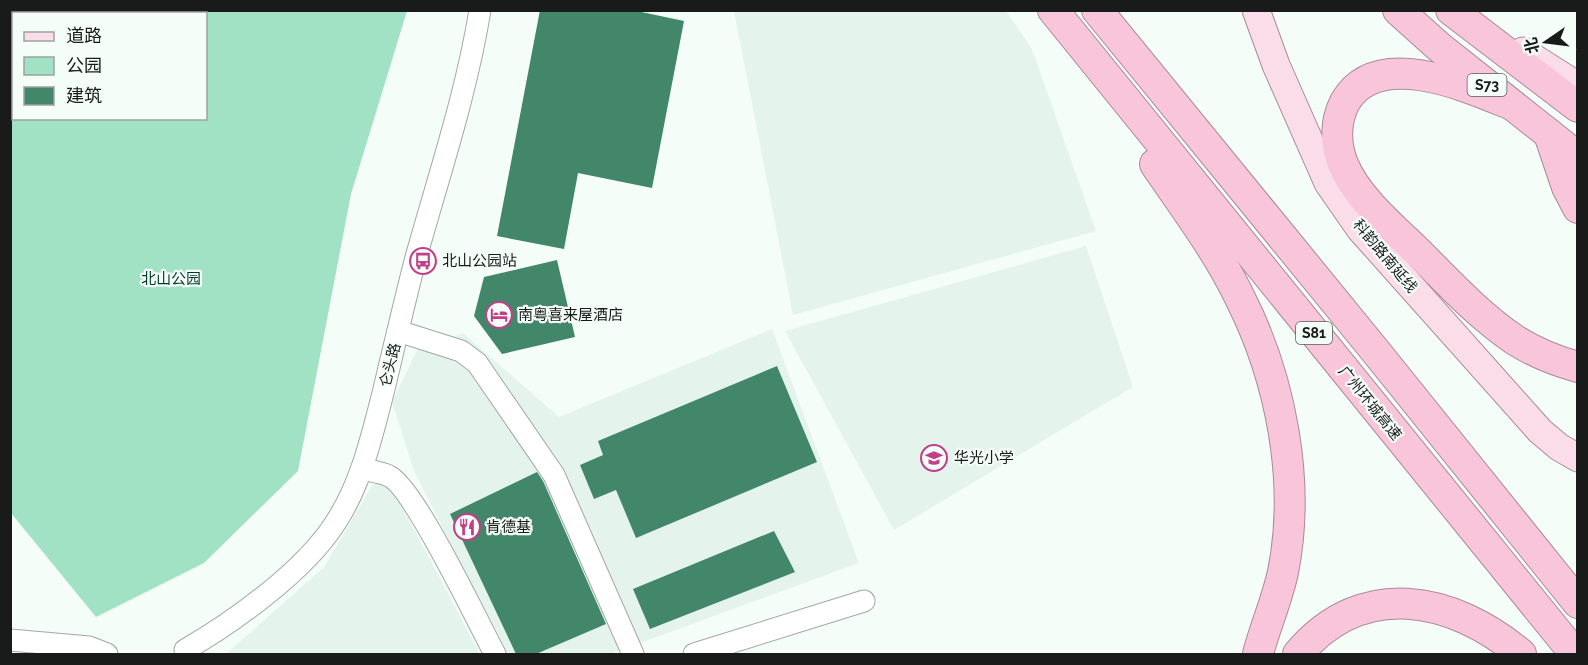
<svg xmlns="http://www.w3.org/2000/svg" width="1588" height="665" viewBox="0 0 1588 665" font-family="Raleway,'Noto Sans SC',sans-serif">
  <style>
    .built { fill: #e4f4ec }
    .green { fill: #a2e2c4; fill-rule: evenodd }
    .building { fill: #42876a }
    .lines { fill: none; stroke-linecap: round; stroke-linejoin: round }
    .minor-casing { stroke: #a1a8a4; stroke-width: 23 }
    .major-casing { stroke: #aa8a97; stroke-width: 29 }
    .highway-casing { stroke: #aa8a97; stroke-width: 32 }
    .minor { stroke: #fff; stroke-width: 21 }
    .major { stroke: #fbdce9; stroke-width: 27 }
    .highway { stroke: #f8c5db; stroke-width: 30 }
    .labels { text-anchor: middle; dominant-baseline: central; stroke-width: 4.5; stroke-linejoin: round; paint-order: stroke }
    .shield { fill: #f5fdf9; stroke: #5a5f5c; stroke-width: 1.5 }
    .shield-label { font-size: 14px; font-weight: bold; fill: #181b19 }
    .street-label { font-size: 15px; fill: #181b19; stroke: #f5fdf9 }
    .poi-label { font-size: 15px; fill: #181b19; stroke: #f5fdf9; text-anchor: start }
    .park-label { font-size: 15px; fill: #003c28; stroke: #f5fdf9 }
  </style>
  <rect width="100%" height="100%" fill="#f5fdf9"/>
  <!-- built -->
  <g class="built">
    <path d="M734 11H1006L1032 49 1096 231 793 315Z"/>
    <path d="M1086 246 1133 387 894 530 785 331Z"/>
    <path d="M772 329 859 563 610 654H507L414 471 392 402 417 350 463 333 559 417Z"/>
    <path d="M376 479 395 493 480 654H226L324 567Z"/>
  </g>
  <!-- green -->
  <path class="green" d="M10 11H407L351 194 298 471 204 563 96 617 11 513ZM14 14H206V118H14Z"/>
  <!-- building -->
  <g class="building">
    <path d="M540 10H632L684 21 652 188 578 173 564 249 497 236Z"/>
    <path d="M557 260 575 337 502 354 474 316 484 277Z"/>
    <path d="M777 366 817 462 636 538 616 490 594 499 580 465 603 455 598 441Z"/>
    <path d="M537 472 543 481 606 624 536 654H516L450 514Z"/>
    <path d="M774 531 795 572 650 629 633 589Z"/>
  </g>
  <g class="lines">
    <defs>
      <g id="minor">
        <path d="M398 331 461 351 477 363 554 475 633 654"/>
        <path d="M362 469C370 471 381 472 389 476 414 487 478 623 495 654"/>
        <path d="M10 640 89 647 107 654"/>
        <path d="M185 650C234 622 303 572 334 525 361 485 372 436 384 389 394 347 404 304 415 261 438 178 466 96 480 10"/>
        <path d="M694 654 864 601"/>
      </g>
      <g id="major">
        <path d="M1256 10 1276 65 1328 183 1360 229 1540 431 1559 447 1578 458"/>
        <path d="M1523 51 1578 86"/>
      </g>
      <g id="highway">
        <path d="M1053 10 1575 654"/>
        <path d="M1097 10 1377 353 1578 603"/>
        <path d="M1398 10 1438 46 1578 157"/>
        <path d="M1451 10 1578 107"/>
        <path d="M1512 105C1468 87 1377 46 1345 102 1335 121 1335 144 1343 164 1357 198 1391 226 1417 251 1448 282 1478 315 1515 340 1534 352 1556 361 1578 367"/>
        <path d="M1549 134 1567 187 1578 208"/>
        <path d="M1155 164C1184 207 1217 250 1240 298 1281 379 1301 482 1283 572 1277 600 1265 627 1258 654"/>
        <path d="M1298 654C1362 578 1452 596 1521 654"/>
      </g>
    </defs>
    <!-- minor casing -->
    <use href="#minor" class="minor-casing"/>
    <!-- major casing -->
    <use href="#major" class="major-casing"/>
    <!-- highway casing -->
    <use href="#highway" class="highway-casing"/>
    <!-- minor -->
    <use href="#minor" class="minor"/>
    <!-- major -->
    <use href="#major" class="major"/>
    <!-- highway -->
    <use href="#highway" class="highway"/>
  </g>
  <!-- icons -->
  <defs>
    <symbol id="bus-ring" viewBox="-11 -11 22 22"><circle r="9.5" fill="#f5fdf9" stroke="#c23f87" stroke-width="1.5"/><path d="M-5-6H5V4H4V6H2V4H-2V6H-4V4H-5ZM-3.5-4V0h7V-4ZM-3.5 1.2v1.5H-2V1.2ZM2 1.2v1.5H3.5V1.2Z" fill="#c23f87"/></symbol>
    <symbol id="hotel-ring" viewBox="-11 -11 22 22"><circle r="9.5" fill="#f5fdf9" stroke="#c23f87" stroke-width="1.5"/><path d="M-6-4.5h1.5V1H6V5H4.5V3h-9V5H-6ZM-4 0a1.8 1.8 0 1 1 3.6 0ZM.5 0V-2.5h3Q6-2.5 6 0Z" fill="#c23f87"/></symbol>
    <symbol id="school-ring" viewBox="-11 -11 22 22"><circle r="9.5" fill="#f5fdf9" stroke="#c23f87" stroke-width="1.5"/><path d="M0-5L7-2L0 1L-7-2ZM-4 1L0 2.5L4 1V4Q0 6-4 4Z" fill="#c23f87"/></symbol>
    <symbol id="restaurant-ring" viewBox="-11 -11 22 22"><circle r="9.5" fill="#f5fdf9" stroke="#c23f87" stroke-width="1.5"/><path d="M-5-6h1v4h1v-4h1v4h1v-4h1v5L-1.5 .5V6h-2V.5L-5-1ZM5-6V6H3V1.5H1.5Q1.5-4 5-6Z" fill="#c23f87"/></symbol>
  </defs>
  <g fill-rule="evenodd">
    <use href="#bus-ring" x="408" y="246" width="30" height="30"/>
    <use href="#hotel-ring" x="484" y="300" width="30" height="30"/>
    <use href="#school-ring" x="919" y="443" width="30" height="30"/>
    <use href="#restaurant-ring" x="452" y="512" width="30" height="30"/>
  </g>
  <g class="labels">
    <!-- shield labels -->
    <g class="shield">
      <rect x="1467.5" y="74" width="39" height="22" rx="4.5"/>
      <rect x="1296" y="322" width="36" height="22" rx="4.5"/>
    </g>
    <g class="shield-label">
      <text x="1487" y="85">S73</text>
      <text x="1314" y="333">S81</text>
    </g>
    <!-- street labels -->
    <g class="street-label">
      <text transform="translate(1385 256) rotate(50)">科韵路南延线</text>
      <text transform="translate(390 365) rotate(-76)">仑头路</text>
      <text transform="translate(1370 403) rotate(51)">广州环城高速</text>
    </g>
    <!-- poi labels -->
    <g class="poi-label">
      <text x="442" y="261">北山公园站</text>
      <text x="518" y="315">南粤喜来屋酒店</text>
      <text x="954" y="458">华光小学</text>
      <text x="486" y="527">肯德基</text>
    </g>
    <!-- park labels -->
    <g class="park-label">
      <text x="171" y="279">北山公园</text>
    </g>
  </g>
  <!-- border -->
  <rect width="1588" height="665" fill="none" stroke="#181b19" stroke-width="24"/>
  <!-- legend -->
  <rect x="12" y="12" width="195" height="108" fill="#f5fdf9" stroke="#9da39f" stroke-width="1.5"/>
  <rect x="24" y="32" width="30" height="9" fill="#fbdce9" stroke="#9da39f" stroke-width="1.5"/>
  <text x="66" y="42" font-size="18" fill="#181b19">道路</text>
  <rect x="24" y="57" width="30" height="18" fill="#a2e2c4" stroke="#9da39f" stroke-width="1.5"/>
  <text x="66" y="72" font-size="18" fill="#181b19">公园</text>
  <rect x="24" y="87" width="30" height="18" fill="#42876a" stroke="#9da39f" stroke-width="1.5"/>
  <text x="66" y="102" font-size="18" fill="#181b19">建筑</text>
  <!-- north arrow -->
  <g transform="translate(1546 42) rotate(256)" stroke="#f5fdf9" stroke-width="4.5" paint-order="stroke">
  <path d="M0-4.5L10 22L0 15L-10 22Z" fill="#181b19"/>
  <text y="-9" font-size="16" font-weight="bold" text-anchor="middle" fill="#181b19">北</text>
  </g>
</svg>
